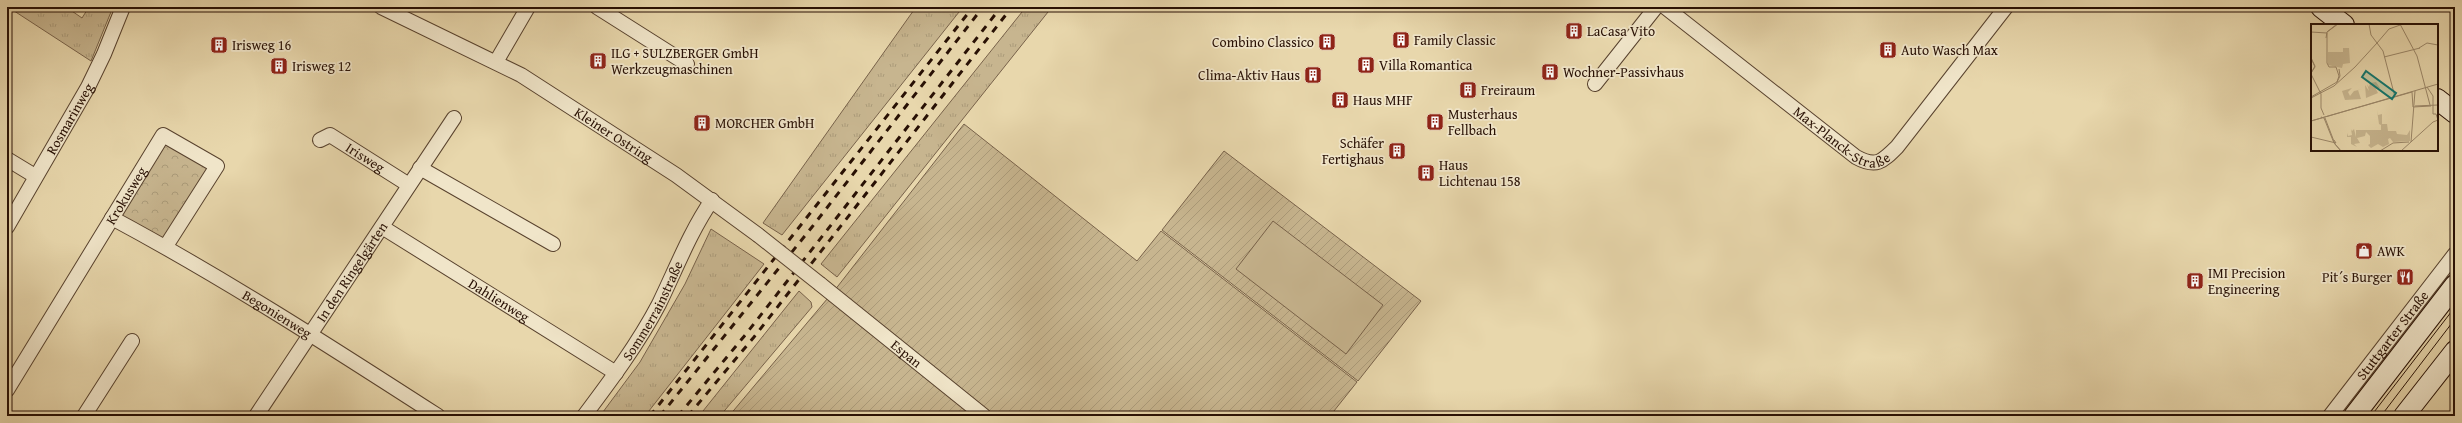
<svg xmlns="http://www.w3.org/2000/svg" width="2462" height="423" viewBox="0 0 2462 423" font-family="'Gentium Book Plus',serif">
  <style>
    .grass { fill: url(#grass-tufts); stroke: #78624a }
    .park { fill: url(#park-crowns); stroke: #78624a }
    .garden { fill: url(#garden-furrows); stroke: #78624a }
    .pitch { fill: #c7b58f; stroke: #78624a }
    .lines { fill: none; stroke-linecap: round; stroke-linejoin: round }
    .minor-casing { stroke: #58422e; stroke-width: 16 }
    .secondary-casing { stroke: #281004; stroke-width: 22 }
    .minor { stroke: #f0e5c9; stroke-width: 14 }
    .secondary { stroke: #f0e5c9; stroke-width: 20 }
    .tram { stroke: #281004; stroke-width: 1 }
    .rail { stroke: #281004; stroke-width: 3; stroke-dasharray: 7 7; stroke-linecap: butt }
    .minor-bridge-casing { stroke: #58422e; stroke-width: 16; stroke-linecap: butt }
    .minor-bridge { stroke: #f0e5c9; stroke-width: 14 }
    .labels { text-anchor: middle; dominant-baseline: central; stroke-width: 3.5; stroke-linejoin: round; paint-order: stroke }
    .poi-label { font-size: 14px; fill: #281004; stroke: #f0e5c9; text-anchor: start }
    .street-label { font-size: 14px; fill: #281004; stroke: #f0e5c9 }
    .inset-road { fill: none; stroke: #9b8769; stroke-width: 1 }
    .view { fill: #0f766e; fill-opacity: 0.15; stroke: #0f766e; stroke-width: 2 }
    .inset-edge { fill: none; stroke: #281004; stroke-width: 2 }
  </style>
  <defs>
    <pattern id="grass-tufts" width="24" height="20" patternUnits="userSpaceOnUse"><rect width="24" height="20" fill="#c7b58f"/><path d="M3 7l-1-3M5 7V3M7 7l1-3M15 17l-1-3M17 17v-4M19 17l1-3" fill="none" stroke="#ab9b7a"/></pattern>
    <pattern id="park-crowns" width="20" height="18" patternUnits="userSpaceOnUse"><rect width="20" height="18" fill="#c7b58f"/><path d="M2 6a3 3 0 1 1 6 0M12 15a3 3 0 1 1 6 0" fill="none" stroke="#ab9b7a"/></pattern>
    <pattern id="garden-furrows" width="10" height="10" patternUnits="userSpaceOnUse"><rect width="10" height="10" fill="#c7b58f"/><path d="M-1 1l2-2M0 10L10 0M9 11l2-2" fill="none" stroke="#ab9b7a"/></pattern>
  </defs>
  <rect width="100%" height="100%" fill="#e8d7ac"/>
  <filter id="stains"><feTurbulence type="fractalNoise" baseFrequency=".005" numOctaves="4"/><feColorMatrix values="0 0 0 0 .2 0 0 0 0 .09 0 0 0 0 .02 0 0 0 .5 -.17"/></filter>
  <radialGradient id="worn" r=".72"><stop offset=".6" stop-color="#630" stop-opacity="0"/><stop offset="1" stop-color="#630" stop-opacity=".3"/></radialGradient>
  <!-- grass -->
  <g class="grass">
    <path d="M8 7H66L82 18 89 7H113L91 61Z"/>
    <path d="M916 7H963L782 235 763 223Z"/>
    <path d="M1026 7H1052L837 277 821 264Z"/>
    <path d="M711 229 764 264 645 416H600L640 362 685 284Z"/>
    <path d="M799 291 811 302 812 307 720 416H699Z"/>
  </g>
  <!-- park -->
  <path class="park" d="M163 135 217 166 166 246 112 218Z"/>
  <!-- garden -->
  <g class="garden">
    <path d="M964 124 1137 261 1161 231 1357 382 1330 416H729L838 286Z"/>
    <path d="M1224 151 1421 301 1358 381 1162 230Z"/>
  </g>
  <!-- pitch -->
  <path class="pitch" d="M1273 221 1383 305 1346 354 1236 269Z"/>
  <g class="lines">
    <defs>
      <g id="minor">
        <path id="s1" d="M381 7 521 75 676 175 758 235"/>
        <path d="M597 7 687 64"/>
        <path id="s2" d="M1665 7 1856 157C1876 168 1882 162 1897 147L2006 7"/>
        <path d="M496 62 528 7"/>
        <path d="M1595 84 1656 7"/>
        <path id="s3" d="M320 140 330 135 409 185"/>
        <path d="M7 159 35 176"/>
        <path d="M420 168 553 244"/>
        <path id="s4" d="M112 218C224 278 331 347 438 416"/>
        <path id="s5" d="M7 227 88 87 104 54 123 7"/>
        <path id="s6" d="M382 227 616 373"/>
        <path id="s7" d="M820 284 984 416"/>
        <path id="s8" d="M7 390 163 135 217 166 166 246"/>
        <path d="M84 416 132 341"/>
        <path id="s9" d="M256 416 454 118"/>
        <path id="s10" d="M584 416C611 380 638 344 659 304 676 269 690 232 712 200"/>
        <path id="s11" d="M2330 416 2455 254"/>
      </g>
      <g id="secondary">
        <path d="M2321 7 2344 25"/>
        <path d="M2437 99 2455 113"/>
        <path d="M2354 416 2455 285"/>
        <path d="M2404 416 2455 351"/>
      </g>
    </defs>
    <!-- minor casing -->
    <use href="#minor" class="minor-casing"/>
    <!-- secondary casing -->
    <use href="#secondary" class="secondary-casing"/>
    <!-- minor -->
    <use href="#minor" class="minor"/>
    <!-- secondary -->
    <use href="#secondary" class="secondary"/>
    <!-- tram -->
    <g class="tram">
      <path d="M2371 416 2455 307"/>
      <path d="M2381 416 2455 319"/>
    </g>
    <!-- rail -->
    <g class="rail">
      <path d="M650 416 973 7"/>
      <path d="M660 416 812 227 983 7"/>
      <path d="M678 416 746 334 1001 7"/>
      <path d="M688 416 754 337 1012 7"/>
    </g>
    <defs>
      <path id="minor-bridge" d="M758 235 820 284"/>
    </defs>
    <!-- minor-bridge casing -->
    <use href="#minor-bridge" class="minor-bridge-casing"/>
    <!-- minor-bridge -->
    <use href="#minor-bridge" class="minor-bridge"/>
  </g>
  <!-- icons -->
  <defs>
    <symbol id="building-square" viewBox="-11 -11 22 22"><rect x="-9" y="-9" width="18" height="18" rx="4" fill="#8f2418" stroke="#f0e5c9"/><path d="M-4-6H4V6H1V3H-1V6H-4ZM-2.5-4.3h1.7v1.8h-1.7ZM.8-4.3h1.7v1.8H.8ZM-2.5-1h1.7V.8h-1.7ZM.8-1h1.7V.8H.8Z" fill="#fff"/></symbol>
    <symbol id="shop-square" viewBox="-11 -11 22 22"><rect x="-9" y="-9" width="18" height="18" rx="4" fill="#8f2418" stroke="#f0e5c9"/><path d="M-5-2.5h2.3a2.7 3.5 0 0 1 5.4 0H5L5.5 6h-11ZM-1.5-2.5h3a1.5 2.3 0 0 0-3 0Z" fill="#fff"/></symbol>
    <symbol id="restaurant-square" viewBox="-11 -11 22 22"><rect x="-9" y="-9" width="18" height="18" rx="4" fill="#8f2418" stroke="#f0e5c9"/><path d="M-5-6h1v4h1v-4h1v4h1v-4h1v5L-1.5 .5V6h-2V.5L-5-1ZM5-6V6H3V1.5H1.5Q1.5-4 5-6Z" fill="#fff"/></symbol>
  </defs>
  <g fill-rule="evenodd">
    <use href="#building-square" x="1564" y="21" width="20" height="20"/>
    <use href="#building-square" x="1391" y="30" width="20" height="20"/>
    <use href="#building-square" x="1317" y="32" width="20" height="20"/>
    <use href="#building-square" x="209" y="35" width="20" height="20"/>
    <use href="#building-square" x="1878" y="40" width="20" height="20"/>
    <use href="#building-square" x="588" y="51" width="20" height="20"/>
    <use href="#building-square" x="1356" y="55" width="20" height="20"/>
    <use href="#building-square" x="269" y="56" width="20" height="20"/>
    <use href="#building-square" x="1540" y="62" width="20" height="20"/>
    <use href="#building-square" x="1303" y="65" width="20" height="20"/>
    <use href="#building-square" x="1458" y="80" width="20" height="20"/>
    <use href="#building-square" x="1330" y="90" width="20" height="20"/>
    <use href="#building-square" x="1425" y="112" width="20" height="20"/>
    <use href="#building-square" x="692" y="113" width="20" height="20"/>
    <use href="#building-square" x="1387" y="141" width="20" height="20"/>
    <use href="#building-square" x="1416" y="163" width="20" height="20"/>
    <use href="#shop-square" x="2354" y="241" width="20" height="20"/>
    <use href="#restaurant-square" x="2395" y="267" width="20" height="20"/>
    <use href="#building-square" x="2185" y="271" width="20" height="20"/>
  </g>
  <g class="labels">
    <!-- poi labels -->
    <g class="poi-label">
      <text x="1587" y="31">LaCasa Vito</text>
      <text x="1414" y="40">Family Classic</text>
      <text x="1314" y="42" text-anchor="end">Combino Classico</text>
      <text x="232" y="45">Irisweg 16</text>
      <text x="1901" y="50">Auto Wasch Max</text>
      <text x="611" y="53">ILG + SULZBERGER GmbH<tspan x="611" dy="16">Werkzeugmaschinen</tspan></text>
      <text x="1379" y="65">Villa Romantica</text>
      <text x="292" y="66">Irisweg 12</text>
      <text x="1563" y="72">Wochner-Passivhaus</text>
      <text x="1300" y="75" text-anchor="end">Clima-Aktiv Haus</text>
      <text x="1481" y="90">Freiraum</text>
      <text x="1353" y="100">Haus MHF</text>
      <text x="1448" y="114">Musterhaus<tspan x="1448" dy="16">Fellbach</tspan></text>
      <text x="715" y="123">MORCHER GmbH</text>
      <text x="1384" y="143" text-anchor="end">Schäfer<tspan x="1384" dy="16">Fertighaus</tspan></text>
      <text x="1439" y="165">Haus<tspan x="1439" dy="16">Lichtenau 158</tspan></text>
      <text x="2377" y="251">AWK</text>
      <text x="2208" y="273">IMI Precision<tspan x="2208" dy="16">Engineering</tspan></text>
      <text x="2392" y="277" text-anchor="end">Pit´s Burger</text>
    </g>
    <!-- street labels -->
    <g class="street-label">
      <text stroke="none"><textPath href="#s5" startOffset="125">Rosmarinweg</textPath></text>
      <text stroke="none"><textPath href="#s2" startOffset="222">Max-Planck-Straße</textPath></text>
      <text stroke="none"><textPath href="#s1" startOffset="266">Kleiner Ostring</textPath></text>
      <text stroke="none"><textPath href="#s3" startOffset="53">Irisweg</textPath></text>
      <text stroke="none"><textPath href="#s8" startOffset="228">Krokusweg</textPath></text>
      <text stroke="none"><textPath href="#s9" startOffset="173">In den Ringelgärten</textPath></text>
      <text stroke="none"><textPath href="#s6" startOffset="138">Dahlienweg</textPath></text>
      <text stroke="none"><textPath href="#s10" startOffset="126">Sommerrainstraße</textPath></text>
      <text stroke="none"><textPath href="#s4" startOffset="191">Begonienweg</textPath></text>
      <text stroke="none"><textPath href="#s11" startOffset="102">Stuttgarter Straße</textPath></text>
      <text stroke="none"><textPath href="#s7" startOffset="111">Espan</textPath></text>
    </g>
  </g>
  <!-- overview -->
  <g transform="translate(2311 24)">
    <rect width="127" height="127" fill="#e8d7ac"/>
    <path d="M32 24H38L39 39 32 40 31 44 17 41V28H32Z" fill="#c7b58f"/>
    <path d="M65 58 69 64 65 65 67 69 55 74 54 61 58 67 56 60 58 63 59 59ZM41 64 37 68 39 72 43 67 52 65 47 66 50 75 34 76 31 67ZM66 86 67 91 71 90V100H76L77 107H85L86 110 96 111 99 106V117L82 118 79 114 77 115 78 120 72 123 67 120 60 124 57 121 59 120V112L55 108 54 112 46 114 49 119 43 120 46 123 40 120V113H36V109L37 112 41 111 40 105 41 107 43 105 45 113V106H70V101L68 100Z" fill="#c7b58f"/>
    <path class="inset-road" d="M58 0 60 11 72 27 84 73M89 0 106 32 119 81M0 8 16 9M16 8 26 0M16 9V39L18 43H25L28 52 26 58M15 14 16 8 27 0M66 19 78 5 92 0M108 24 116 19 127 21M73 33 109 24M0 34 4 43 0 49M0 34 4 42 0 49M0 50 10 70V84L13 91M116 63 122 72V90H125L127 96M0 73 26 58 29 52 28 45M0 74 23 62 44 43 66 19M104 82 127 81M10 93 13 94 23 119 30 127M14 94 24 120 30 127M0 97 127 60M0 97 101 68 102 83 120 82M0 113 25 119 23 116M100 118 104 67M69 127 82 119 98 118M90 127 122 98 127 96"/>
    <path class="view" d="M55 47 85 69 81 75 51 53Z"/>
    <rect width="127" height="127" class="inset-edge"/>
  </g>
  <!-- margin -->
  <rect width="2462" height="423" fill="none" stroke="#e8d7ac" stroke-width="24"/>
  <rect x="8" y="8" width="2446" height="407" fill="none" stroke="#281004" stroke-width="2"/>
  <rect x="12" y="12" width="2438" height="399" fill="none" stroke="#281004"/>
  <rect width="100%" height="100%" filter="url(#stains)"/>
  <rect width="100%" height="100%" fill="url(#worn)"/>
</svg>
